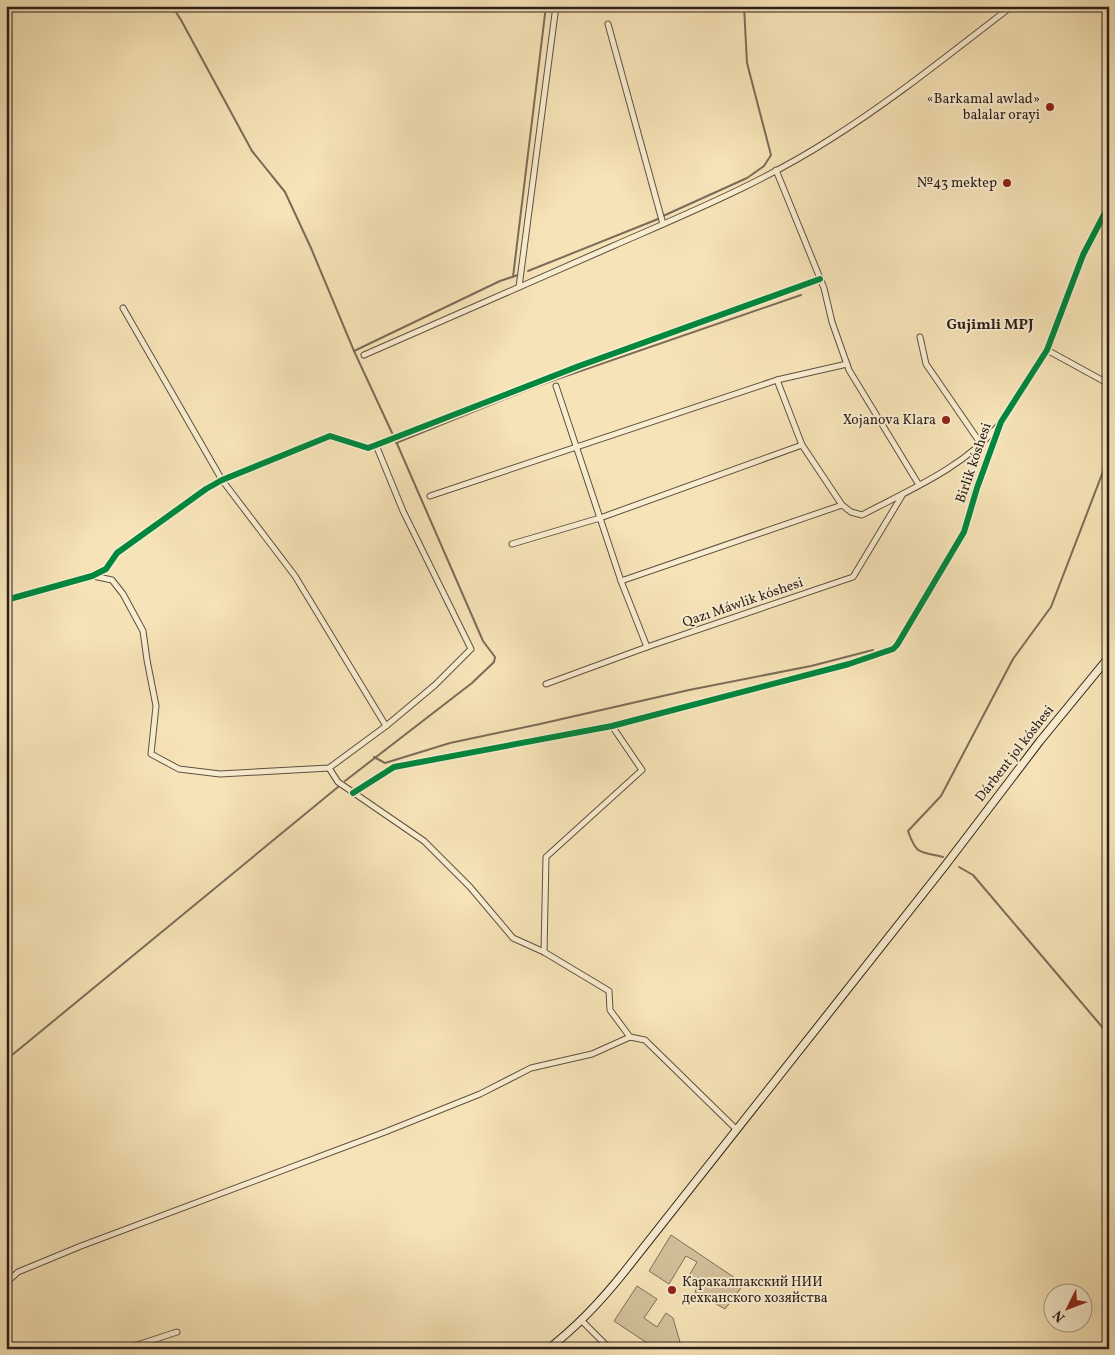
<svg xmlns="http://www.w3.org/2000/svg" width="1115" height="1355" viewBox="0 0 1115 1355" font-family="Vollkorn,serif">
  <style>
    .green { fill: #d3c29c; stroke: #7f705b }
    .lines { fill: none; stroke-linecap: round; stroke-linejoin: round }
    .stream { stroke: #7b6c58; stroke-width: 2 }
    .street-casing { stroke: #5e5041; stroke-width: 7 }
    .secondary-casing { stroke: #2b1f1a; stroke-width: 9 }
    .street { stroke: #f9edd0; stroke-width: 5 }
    .secondary { stroke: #f9edd0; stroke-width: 7 }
    .cycleway-casing { stroke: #f9edd0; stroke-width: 9 }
    .cycleway { stroke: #00873e; stroke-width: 6 }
    .poi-dot { fill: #8f2418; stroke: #f9edd0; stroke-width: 2 }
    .labels { text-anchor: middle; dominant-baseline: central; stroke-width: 4; stroke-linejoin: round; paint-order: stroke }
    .poi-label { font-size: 14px; fill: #2b1f1a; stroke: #f9edd0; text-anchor: end }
    .street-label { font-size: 14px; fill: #2b1f1a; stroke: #f9edd0 }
    .neighbourhood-label { font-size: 15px; font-weight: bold; fill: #2b1f1a; stroke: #f9edd0 }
  </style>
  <rect width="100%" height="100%" fill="#f6e3b7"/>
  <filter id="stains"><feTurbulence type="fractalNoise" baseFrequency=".004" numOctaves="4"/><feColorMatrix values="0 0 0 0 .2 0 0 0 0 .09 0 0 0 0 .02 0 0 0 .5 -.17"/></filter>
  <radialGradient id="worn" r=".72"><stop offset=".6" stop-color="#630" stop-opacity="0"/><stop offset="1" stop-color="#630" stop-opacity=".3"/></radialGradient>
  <!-- green -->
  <g class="green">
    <path d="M671 1235 744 1284 725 1309 695 1292 698 1285 687 1279 697 1262 686 1256 669 1284 649 1271Z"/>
    <path d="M637 1286 657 1299 644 1318 657 1327 666 1313 673 1318 682 1349H656L614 1321Z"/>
  </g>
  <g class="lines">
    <!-- stream -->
    <g class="stream">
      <path d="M172 6 181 20 252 151 285 192 311 248 354 351 393 435"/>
      <path d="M663 216 747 178 764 166 771 155 747 63 744 6"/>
      <path d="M528 271 658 219"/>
      <path d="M513 277 546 6"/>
      <path d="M354 351 500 281 518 275"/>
      <path d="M396 443 537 386 801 295"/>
      <path d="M374 757 385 763 450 743 540 724 689 690 811 666 873 650"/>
      <path d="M345 781 472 683 494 662 495 657 483 641 395 439"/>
      <path d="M943 857C919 851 917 856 908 831L941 796 1013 659 1051 607 1109 456"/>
      <path d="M959 867 973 875 1109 1035"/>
      <path d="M6 1060 338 787"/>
    </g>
    <defs>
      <g id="street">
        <path d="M608 24 663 224"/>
        <path d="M776 170 824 288 832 322 849 370 919 485"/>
        <path d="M519 287 556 6"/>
        <path d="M123 308 222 480 295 576 386 726"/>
        <path d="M920 337 926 364 981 444"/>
        <path d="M1047 350 1109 384"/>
        <path d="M364 355C447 319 530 282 613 246 686 214 762 183 829 140 893 100 952 52 1012 6"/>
        <path d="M777 380 802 445 842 505"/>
        <path d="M556 386 621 581 647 647"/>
        <path d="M430 496 777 380 847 364"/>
        <path d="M512 544 600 518 802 445"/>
        <path d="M93 576 112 580 123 594 143 631 147 660 156 706 151 754 179 769 220 774 329 768 386 726 435 685 471 649 403 511 376 445"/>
        <path d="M621 581 842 505 851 512 862 515C909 490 963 468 997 427"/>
        <path d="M6 600 92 576 106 569 117 553 206 489 222 480 330 436 368 448 376 445 579 366 820 279"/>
        <path d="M546 684 647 647 853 577 903 494"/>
        <path d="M329 768 338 782 424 841 470 887 513 938 544 952 609 991 610 1010 630 1037"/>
        <path d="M353 793 394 767 612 726 849 664 893 649 897 645 964 532 977 488 1001 422 1047 350 1083 255 1109 205"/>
        <path d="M544 952 546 857 642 770 612 726"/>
        <path d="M6 1283 18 1272 81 1246 385 1132 480 1094 531 1068 592 1054 630 1037 645 1040 736 1129"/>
        <path d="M582 1321 610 1349"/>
        <path d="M125 1349 177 1332"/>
      </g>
      <path id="secondary" d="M548 1349C578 1326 602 1300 625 1271L944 867 1040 741 1109 657"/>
    </defs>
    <!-- street casing -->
    <use href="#street" class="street-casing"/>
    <!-- secondary casing -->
    <use href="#secondary" class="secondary-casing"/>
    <!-- street -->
    <use href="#street" class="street"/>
    <!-- secondary -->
    <use href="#secondary" class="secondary"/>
    <defs>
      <g id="cycleway">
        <path d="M6 600 92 576 106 569 117 553 206 489 222 480 330 436 368 448 376 445 579 366 820 279"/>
        <path d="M353 793 394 767 612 726 849 664 893 649 897 645 964 532 977 488 1001 422 1047 350 1083 255 1109 205"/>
      </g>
    </defs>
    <!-- cycleway casing -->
    <use href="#cycleway" class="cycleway-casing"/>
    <!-- cycleway -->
    <use href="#cycleway" class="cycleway"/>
  </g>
  <!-- markers -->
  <g class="poi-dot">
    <circle cx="1050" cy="107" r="5"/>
    <circle cx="1007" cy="183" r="5"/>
    <circle cx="946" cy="420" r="5"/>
    <circle cx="672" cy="1290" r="5"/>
  </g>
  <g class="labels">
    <!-- poi labels -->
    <g class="poi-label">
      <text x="1040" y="99">«Barkamal awlad»<tspan x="1040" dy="16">balalar orayi</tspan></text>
      <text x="997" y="183">№43 mektep</text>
      <text x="936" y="420">Xojanova Klara</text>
      <text x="682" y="1282" text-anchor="start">Каракалпакский НИИ<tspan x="682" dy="16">дехканского хозяйства</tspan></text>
    </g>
    <!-- street labels -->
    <g class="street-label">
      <text transform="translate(974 463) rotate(-71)">Birlik kóshesi</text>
      <text transform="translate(743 603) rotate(-19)">Qazı Máwlik kóshesi</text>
      <text transform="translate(1015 754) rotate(-52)">Dárbent jol kóshesi</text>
    </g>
    <!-- neighbourhood labels -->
    <g class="neighbourhood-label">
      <text x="990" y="325">Gujimli MPJ</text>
    </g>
  </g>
  <!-- margin -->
  <rect width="1115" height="1355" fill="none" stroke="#f6e3b7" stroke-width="25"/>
  <rect x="8" y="8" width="1100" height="1340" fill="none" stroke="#2b1f1a" stroke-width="2.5"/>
  <rect x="12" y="12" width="1090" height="1330" fill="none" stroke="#2b1f1a"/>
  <!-- north arrow -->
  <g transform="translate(1068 1308) rotate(228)"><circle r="24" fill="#f9edd0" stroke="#a79b87"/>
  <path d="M0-4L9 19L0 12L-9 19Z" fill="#8f2418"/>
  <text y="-8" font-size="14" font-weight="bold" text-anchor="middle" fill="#2b1f1a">N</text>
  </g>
  <rect width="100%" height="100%" filter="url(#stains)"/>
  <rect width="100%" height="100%" fill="url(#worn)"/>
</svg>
